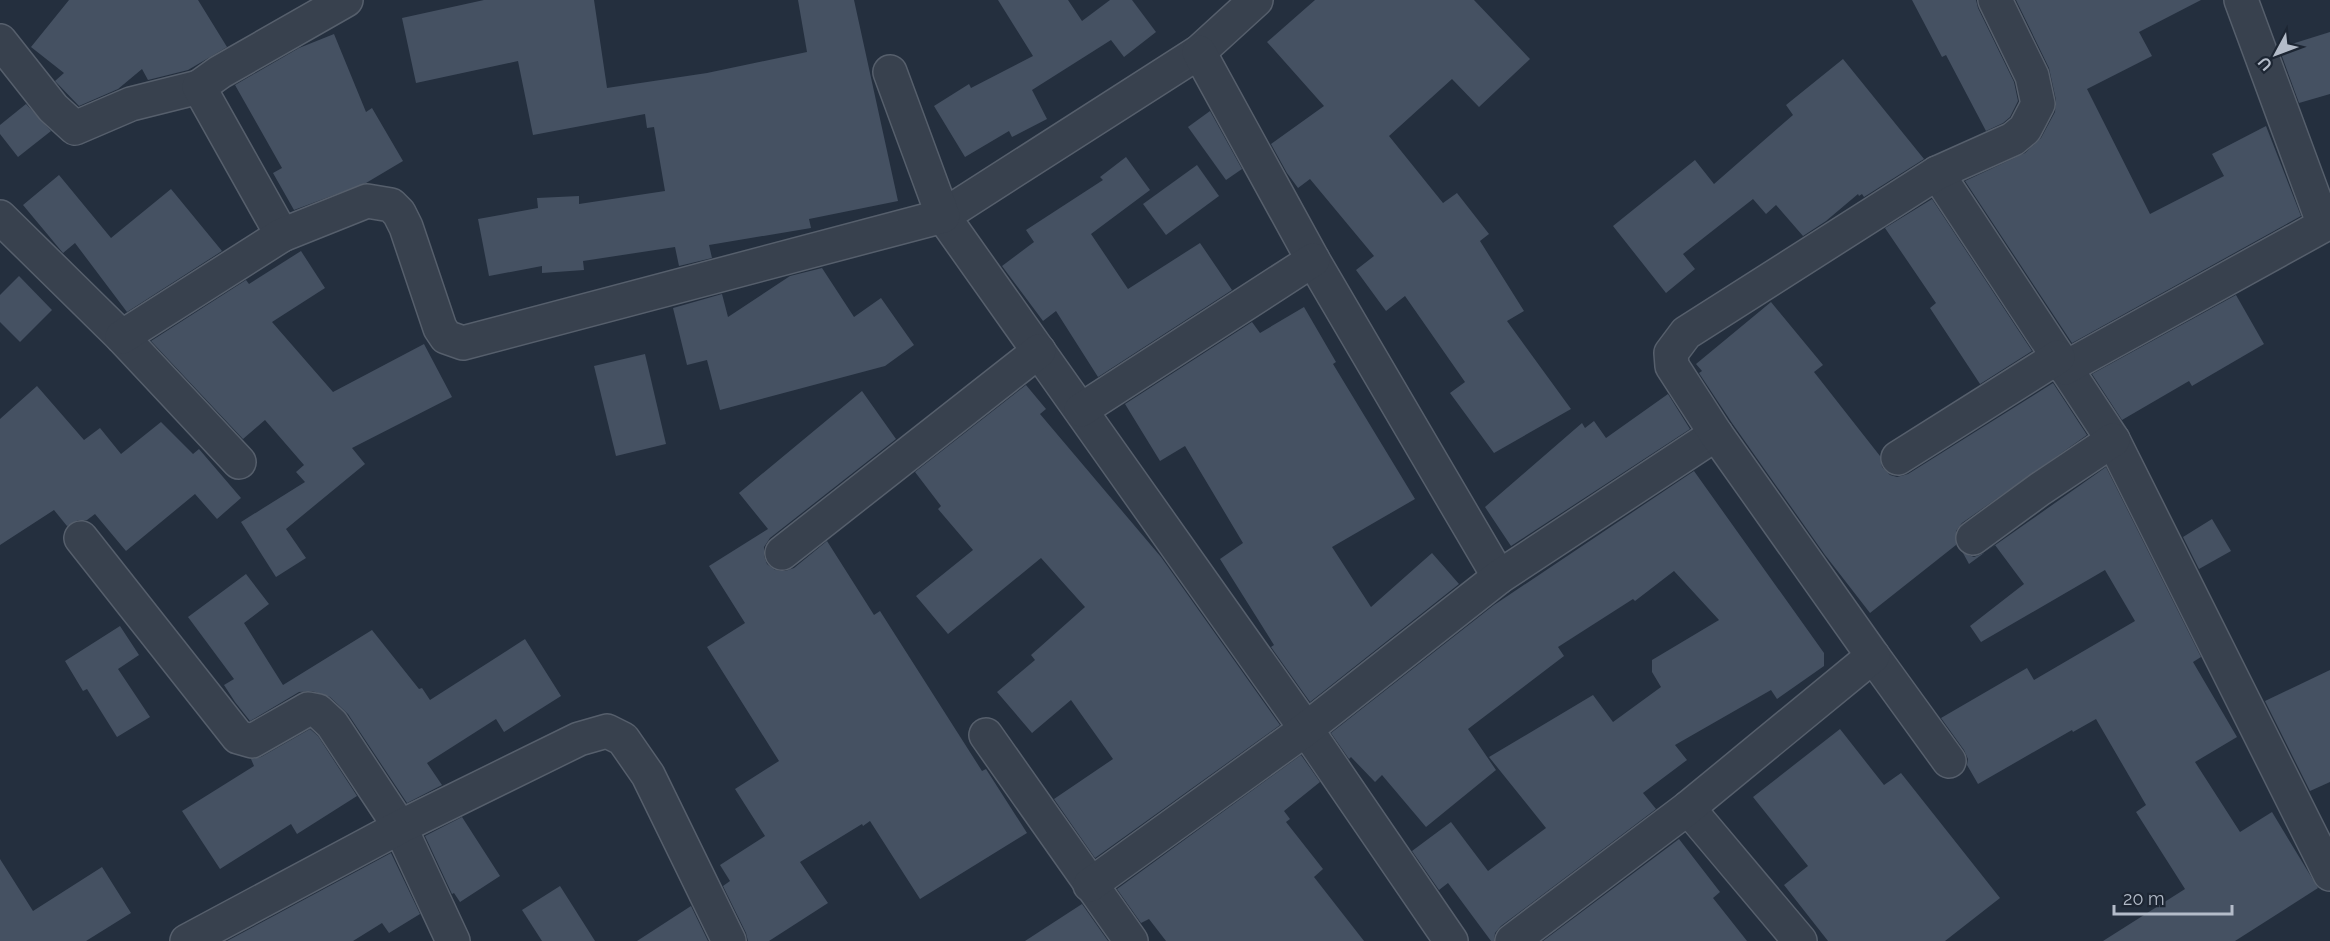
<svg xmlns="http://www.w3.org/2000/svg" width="2330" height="941" viewBox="0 0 2330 941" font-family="Raleway,sans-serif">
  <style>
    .building { fill: #455162 }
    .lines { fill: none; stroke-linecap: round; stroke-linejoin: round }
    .street-casing { stroke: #565f6c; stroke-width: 36 }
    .street { stroke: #38414e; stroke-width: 33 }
  </style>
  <rect width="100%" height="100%" fill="#242f3e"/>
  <!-- building -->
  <g class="building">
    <path d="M69 0H198L227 47 188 70 148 80 142 69 118 89 79 106 55 81 64 73 31 47Z"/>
    <path d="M484 0H594L607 88 707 73 807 52 798 0H854L898 201 809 219 811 228 709 245 712 258 679 266 675 247 583 261 584 270 542 273V266L489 276 478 219 538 208 537 198 579 196V204L665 191 654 127 647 128 645 114 533 135 518 61 416 83 402 18Z"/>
    <path d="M998 0H1068L1082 21 1110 0H1132L1156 32 1124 57 1111 40 1032 90 1047 119 1012 137 1009 131 965 157 934 106 969 84 971 88 1033 56Z"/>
    <path d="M1315 0H1474L1530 59 1479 107 1452 79 1389 136 1443 203 1457 193 1489 234 1480 241 1524 311 1507 321 1571 409 1494 453 1450 393 1465 382 1405 296 1386 311 1356 270 1374 256 1310 179 1298 188 1287 173 1271 144 1324 106 1267 42Z"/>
    <path d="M1912 0H1976L1978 8 2014 82 2018 101 2010 117 2003 123 1986 131 1946 55 1942 57Z"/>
    <path d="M2016 0H2201L2139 32 2152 56 2087 89 2150 214 2224 176 2212 154 2266 126 2301 216 2072 343 1965 181 2025 153 2041 138 2055 112 2056 100 2049 68Z"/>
    <path d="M2330 32V94L2299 103 2279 48Z"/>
    <path d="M334 34 366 112 372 108 403 161 366 183 294 210 273 173 282 168 235 85 299 48Z"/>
    <path d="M1843 59 1924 159 1864 197 1862 194 1859 196 1858 194 1826 221 1803 236 1776 205 1766 214 1753 199 1683 254 1695 269 1666 293 1613 226 1695 160 1714 184 1793 115 1786 105Z"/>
    <path d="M26 104 51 131 18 157 0 134V125Z"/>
    <path d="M1210 111 1242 169 1226 180 1188 127Z"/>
    <path d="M1126 157 1150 190 1091 234 1128 289 1200 243 1232 290 1098 377 1056 311 1043 321 1002 266 1034 242 1026 230 1103 180 1100 177Z"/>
    <path d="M1197 165 1219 196 1166 235 1143 204Z"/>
    <path d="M59 175 111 238 171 189 222 251 127 312 75 243 63 253 23 205Z"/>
    <path d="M1932 199 2032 351 1980 384 1930 308 1936 303 1885 228Z"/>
    <path d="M301 251 325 288 272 322 333 392 424 344 452 397 352 448 365 464 286 529 306 558 276 577 241 522 305 482 296 472 304 465 265 420 243 439 151 341 246 280 249 284Z"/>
    <path d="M822 268 854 317 881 298 914 345 885 366 720 410 707 360 687 365 673 308 722 294 728 317 790 276Z"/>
    <path d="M19 276 52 310 20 342 0 322V295Z"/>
    <path d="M2236 295 2264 344 2192 386 2189 381 2122 420 2092 374Z"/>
    <path d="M1771 302 1823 365 1814 372 1880 456 1882 467 1890 475 1897 477 1908 474 2053 383 2087 435 1962 523 1956 531V545L1870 613 1825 555 1732 423 1699 373 1702 371 1696 364Z"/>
    <path d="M1304 307 1336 362 1333 364 1415 499 1332 547 1371 607 1432 553 1459 584 1310 702 1271 647 1274 645 1220 559 1243 543 1185 446 1160 461 1125 404 1252 322 1260 333Z"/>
    <path d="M645 354 666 444 616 456 594 366Z"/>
    <path d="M1026 385 1046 409 1040 414 1161 557 1280 725 1095 858 1054 799 1113 759 1071 700 1032 733 997 692 1035 660 1031 655 1085 607 1041 558 948 634 916 596 973 550 938 509 941 506 915 472Z"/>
    <path d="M37 386 84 440 100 428 121 454 161 422 193 454 199 449 241 498 217 519 195 494 126 551 95 514 87 520H78L67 526 54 510 0 545V419Z"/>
    <path d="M862 391 896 439 770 538 764 547V556L767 564 775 570 785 571 794 568 827 541 874 615 880 611 982 771 986 769 1027 833 920 899 870 821 863 826 862 824 800 862 828 903 769 941H748L746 933 723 886 730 881 720 865 765 836 735 789 779 761 707 647 745 623 709 566 768 529 739 493Z"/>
    <path d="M1668 394 1690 429 1511 546 1485 507 1582 423 1585 428 1594 421 1606 438Z"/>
    <path d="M2106 467 2201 657 2193 662 2237 737 2195 762 2240 832 2272 812 2318 888 2235 941H2103L2185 889 2136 812 2146 805 2096 719 2073 732 2072 730 1978 784 1967 765 1968 759 1964 750 1941 718 2027 668 2034 680 2135 621 2105 570 1981 642 1970 626 2024 584 1995 545 1969 564 1963 553 1974 557 1984 553Z"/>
    <path d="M1694 471 1824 653V666L1777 699 1771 690 1675 745 1687 760 1643 793 1656 809 1501 926 1495 933 1494 941H1491L1448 883 1439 890 1412 851 1451 822 1488 871 1546 828 1489 757 1593 695 1613 722 1661 687 1652 672V660L1719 620 1674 571 1635 601 1633 599 1558 647 1564 656 1468 729 1496 770 1426 827 1382 775 1375 782 1351 757 1349 759 1331 733 1494 605Z"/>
    <path d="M2212 519 2231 551 2199 569 2183 537Z"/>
    <path d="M246 574 269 604 244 623 283 685 372 630 419 689 422 688 430 700 525 639 561 696 504 732 496 719 427 763 442 785 407 803 348 714 330 697 312 691 299 692 250 721 235 702 224 685 234 679 188 617Z"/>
    <path d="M120 626 139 655 118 669 150 717 117 737 87 689 83 691 65 661Z"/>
    <path d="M2330 670V782L2310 791 2265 701Z"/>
    <path d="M310 729 318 736 357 796 297 834 291 824 220 869 182 811 254 766 251 759 261 757Z"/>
    <path d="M1840 729 1884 785 1901 773 2000 898 1945 941H1828L1784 885 1808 866 1753 797Z"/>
    <path d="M1301 755 1320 782 1284 811 1290 819 1286 822 1323 869 1314 877 1364 941H1166L1149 919 1141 923 1117 889Z"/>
    <path d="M462 817 500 876 460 902 454 893 452 894 425 836Z"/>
    <path d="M1679 839 1720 892 1713 898 1747 941H1543Z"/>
    <path d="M391 853 420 914 389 933 382 923 353 941H227Z"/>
    <path d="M0 859 33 911 102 867 131 913 86 941H0Z"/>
    <path d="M560 886 595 941H542L522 910Z"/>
    <path d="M1082 904 1108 941H1025Z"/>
    <path d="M691 906 708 941H637Z"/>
  </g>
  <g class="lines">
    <defs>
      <g id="street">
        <path d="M1256 0 1199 52 943 216 1306 729 1451 941"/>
        <path d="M0 41 53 108 75 128 131 104 199 87"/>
        <path d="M1199 52 1313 260 1499 577"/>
        <path d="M1937 173 2113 440 2330 874"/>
        <path d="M0 217 122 337 239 462"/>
        <path d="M282 235 199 87 220 72 346 0"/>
        <path d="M122 337 282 235 367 201 391 205 399 213 406 227 440 328 446 337 463 343 943 216 890 72"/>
        <path d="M2065 368 2324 225 2241 0"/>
        <path d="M1081 410 1313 260"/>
        <path d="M1898 458 2058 357"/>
        <path d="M81 538 238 737 252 741 308 709 318 711 332 724 400 827 453 941"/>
        <path d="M1973 538 2040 489 2113 440"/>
        <path d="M782 553 1039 351"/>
        <path d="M1873 656 1949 761"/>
        <path d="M986 735 1131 941"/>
        <path d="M1688 808 1800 941"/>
        <path d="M1090 885 1306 729 1499 577 1716 434"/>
        <path d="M187 941 400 827 579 739 607 731 623 739 648 775 729 941"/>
        <path d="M1512 941 1688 808 1873 656 1716 434 1672 366 1671 353 1686 333 1937 173 2013 139 2025 129 2038 104 2032 76 1995 0"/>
      </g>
    </defs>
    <!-- street casing -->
    <use href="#street" class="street-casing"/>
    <!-- street -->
    <use href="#street" class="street"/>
  </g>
  <!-- north arrow -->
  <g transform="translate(2276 54) rotate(229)" stroke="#1d2633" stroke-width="4.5" paint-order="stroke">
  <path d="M0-4.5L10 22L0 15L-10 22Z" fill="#b4bcc9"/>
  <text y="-9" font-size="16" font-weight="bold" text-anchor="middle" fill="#b4bcc9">U</text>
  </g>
  <!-- scale -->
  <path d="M2114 905v9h118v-9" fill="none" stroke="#b4bcc9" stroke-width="3"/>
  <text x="2123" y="905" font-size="18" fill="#b4bcc9" stroke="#1d2633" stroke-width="4.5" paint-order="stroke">20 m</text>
</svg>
